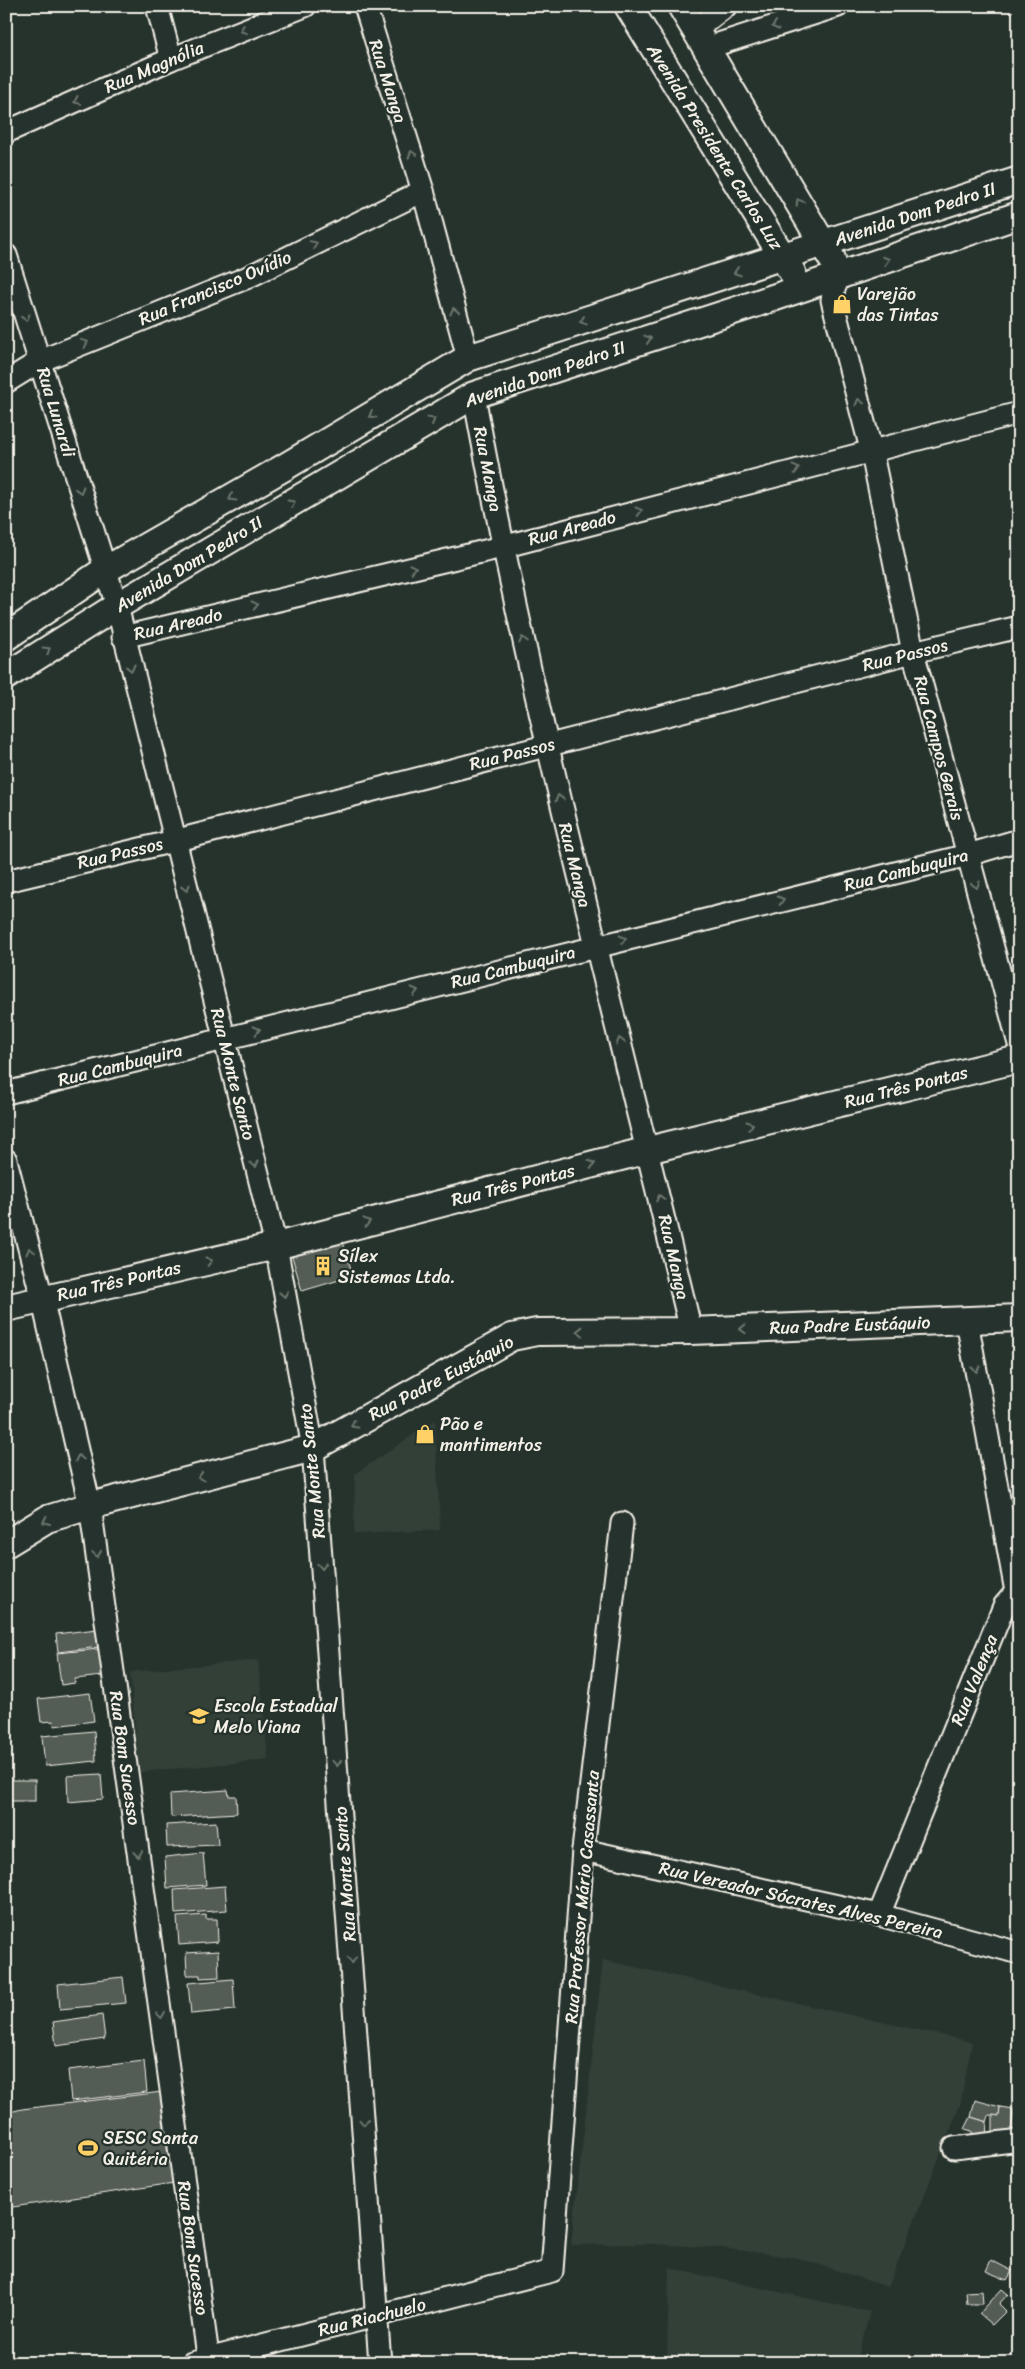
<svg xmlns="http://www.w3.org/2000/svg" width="1025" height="2369" viewBox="0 0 1025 2369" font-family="Sriracha,sans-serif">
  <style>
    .built { fill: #333f39 }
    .building { fill: #525c55; stroke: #f4f1e8 }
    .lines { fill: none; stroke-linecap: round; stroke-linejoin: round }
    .minor-casing { stroke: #f4f1e8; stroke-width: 25 }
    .major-casing { stroke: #f4f1e8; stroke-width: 30 }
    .minor { stroke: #26332d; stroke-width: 21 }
    .major { stroke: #26332d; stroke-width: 26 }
    .oneway { stroke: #6e766e }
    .labels { text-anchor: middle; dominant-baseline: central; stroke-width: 4.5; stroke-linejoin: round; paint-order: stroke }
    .street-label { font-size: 18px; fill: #f4f1e8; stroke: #26332d }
    .poi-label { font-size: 18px; fill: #f4f1e8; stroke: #26332d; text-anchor: start }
  </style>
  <rect width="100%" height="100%" fill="#26332d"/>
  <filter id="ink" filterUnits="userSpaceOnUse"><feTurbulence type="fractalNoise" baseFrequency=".02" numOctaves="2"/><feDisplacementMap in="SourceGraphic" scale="10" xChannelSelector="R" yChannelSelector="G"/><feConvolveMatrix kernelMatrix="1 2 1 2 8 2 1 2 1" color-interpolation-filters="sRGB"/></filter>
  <g filter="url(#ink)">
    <!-- built -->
    <g class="built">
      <path d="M435 1420 440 1530 354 1534 355 1474Z"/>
      <path d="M258 1660 268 1760 139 1772 130 1672Z"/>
      <path d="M603 1960 972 2042 960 2105 888 2287 798 2258 721 2248 651 2244 571 2245Z"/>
      <path d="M669 2268 870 2312 856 2363H667Z"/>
    </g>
    <!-- building -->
    <g class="building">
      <path d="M343 1242 353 1276 302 1291 292 1256Z"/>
      <path d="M97 1629 99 1647 58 1652 56 1634Z"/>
      <path d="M99 1649 102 1676 75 1679V1683L61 1685 57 1653Z"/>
      <path d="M90 1693 94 1721 54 1726 53 1721 41 1722 38 1699Z"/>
      <path d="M94 1731 96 1761 45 1766 42 1736Z"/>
      <path d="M101 1774 103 1799 68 1802 67 1776Z"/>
      <rect x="10" y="1780" width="25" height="21"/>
      <path d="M228 1790 229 1796H236L237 1813 171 1817 170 1794Z"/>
      <path d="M216 1822 218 1845 167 1847 166 1825Z"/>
      <path d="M203 1853 206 1885 167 1888 165 1857Z"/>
      <path d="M225 1886 227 1910 175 1914 174 1890Z"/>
      <path d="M206 1915V1919H217L218 1942 179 1945 177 1917Z"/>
      <path d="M218 1951 219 1977 200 1978V1975H187L186 1953Z"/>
      <path d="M123 1977 126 2003 60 2009 58 1984Z"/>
      <path d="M233 1979 235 2010 191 2014 188 1983Z"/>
      <path d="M102 2015 105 2039 56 2046 53 2022Z"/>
      <path d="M144 2061 147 2092 71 2101 68 2070Z"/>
      <path d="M162 2092 174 2183 6 2208V2113L22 2109Z"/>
      <path d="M975 2100 1000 2107 999 2116 989 2115 987 2122 971 2117Z"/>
      <path d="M1015 2102H1019V2136L1011 2134Z"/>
      <path d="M1000 2107 1013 2109 1011 2134 993 2136V2115L999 2116Z"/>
      <path d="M971 2117 987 2122 986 2138 973 2140 972 2131 965 2129Z"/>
      <path d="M1017 2259H1019V2279L1016 2278Z"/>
      <path d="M991 2260 1012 2271 1007 2280 986 2271Z"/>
      <path d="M1002 2289 1008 2294 999 2304 1006 2311 992 2325 979 2314Z"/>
      <path d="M982 2291 983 2304H967L966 2292Z"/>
    </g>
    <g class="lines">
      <defs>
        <g id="minor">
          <path d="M157 6 171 59"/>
          <path d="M365 6 423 191 468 358"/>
          <path d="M695 30 726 6"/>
          <path d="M706 48 838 6"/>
          <path d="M6 132 171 59 305 6"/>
          <path d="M6 255 117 606 276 1246 313 1448 380 2363"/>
          <path d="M840 275 834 289 832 300 871 449 913 652 1019 1044"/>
          <path d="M6 382 40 361 246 278 423 191"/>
          <path d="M474 395C531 711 617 1019 691 1331"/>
          <path d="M123 637 502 547 1019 413"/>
          <path d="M6 881 174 841 913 652 1019 627"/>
          <path d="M6 1093 968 855 1019 840"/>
          <path d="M6 1160 42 1298 90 1506 209 2363"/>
          <path d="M967 1321 1016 1592"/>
          <path d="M583 1850 879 1915 1019 1953"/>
          <path d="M879 1915 1004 1606 1016 1592"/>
          <path d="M954 2148 1012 2141 1019 2143"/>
          <path d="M192 2363 552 2271 583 1850 622 1523"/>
        </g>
        <g id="major">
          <path d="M628 6 792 272"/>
          <path d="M681 6 832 259"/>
          <path d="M6 637 105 570 283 468 468 358 1019 180"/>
          <path d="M6 676 117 606 474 395 749 306 1019 215"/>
          <path d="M6 1308 276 1246 648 1150 1019 1059"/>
          <path d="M6 1544 47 1519 90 1506 313 1448 512 1337 537 1332 691 1331 1019 1318"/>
        </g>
      </defs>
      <!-- minor casing -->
      <use href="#minor" class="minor-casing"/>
      <!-- major casing -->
      <use href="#major" class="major-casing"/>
      <!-- minor -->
      <use href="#minor" class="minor"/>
      <!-- major -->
      <use href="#major" class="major"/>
    </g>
    <!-- one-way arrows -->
    <defs><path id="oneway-chevron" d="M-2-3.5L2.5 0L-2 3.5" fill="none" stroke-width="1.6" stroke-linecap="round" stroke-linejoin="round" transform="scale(1.25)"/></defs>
    <g class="oneway">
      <use href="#oneway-chevron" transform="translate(775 26) rotate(163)"/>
      <use href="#oneway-chevron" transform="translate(243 30) rotate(159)"/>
      <use href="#oneway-chevron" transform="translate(77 101) rotate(156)"/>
      <use href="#oneway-chevron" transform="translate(412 154) rotate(-108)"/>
      <use href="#oneway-chevron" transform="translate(799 202) rotate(-121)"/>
      <use href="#oneway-chevron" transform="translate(314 244) rotate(-26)"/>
      <use href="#oneway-chevron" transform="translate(886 260) rotate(-19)"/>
      <use href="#oneway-chevron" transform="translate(737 272) rotate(162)"/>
      <use href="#oneway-chevron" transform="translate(454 311) rotate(-104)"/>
      <use href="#oneway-chevron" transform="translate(26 318) rotate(73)"/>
      <use href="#oneway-chevron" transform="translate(583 321) rotate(162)"/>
      <use href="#oneway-chevron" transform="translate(648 339) rotate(-18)"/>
      <use href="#oneway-chevron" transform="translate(85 343) rotate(-22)"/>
      <use href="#oneway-chevron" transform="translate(859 402) rotate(-105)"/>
      <use href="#oneway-chevron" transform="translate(372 415) rotate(149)"/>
      <use href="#oneway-chevron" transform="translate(432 420) rotate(-31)"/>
      <use href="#oneway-chevron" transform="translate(796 469) rotate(-15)"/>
      <use href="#oneway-chevron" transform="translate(80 490) rotate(73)"/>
      <use href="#oneway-chevron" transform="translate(232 498) rotate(150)"/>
      <use href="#oneway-chevron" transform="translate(292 503) rotate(-31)"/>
      <use href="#oneway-chevron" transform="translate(639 511) rotate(-15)"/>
      <use href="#oneway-chevron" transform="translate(413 568) rotate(-13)"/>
      <use href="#oneway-chevron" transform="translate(255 605) rotate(-13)"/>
      <use href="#oneway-chevron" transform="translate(523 640) rotate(-103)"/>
      <use href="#oneway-chevron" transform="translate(47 650) rotate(-32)"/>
      <use href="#oneway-chevron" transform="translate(131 668) rotate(76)"/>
      <use href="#oneway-chevron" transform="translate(559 798) rotate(-104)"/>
      <use href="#oneway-chevron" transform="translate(976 885) rotate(75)"/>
      <use href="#oneway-chevron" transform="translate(186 888) rotate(76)"/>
      <use href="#oneway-chevron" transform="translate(781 900) rotate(-14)"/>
      <use href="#oneway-chevron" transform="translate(623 939) rotate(-14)"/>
      <use href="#oneway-chevron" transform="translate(415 991) rotate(-14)"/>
      <use href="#oneway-chevron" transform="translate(257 1030) rotate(-14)"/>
      <use href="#oneway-chevron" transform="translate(620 1041) rotate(-105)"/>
      <use href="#oneway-chevron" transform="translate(750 1125) rotate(-14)"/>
      <use href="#oneway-chevron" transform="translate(255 1164) rotate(76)"/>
      <use href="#oneway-chevron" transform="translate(592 1164) rotate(-14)"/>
      <use href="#oneway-chevron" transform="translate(660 1198) rotate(-103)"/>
      <use href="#oneway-chevron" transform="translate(367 1222) rotate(-14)"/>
      <use href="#oneway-chevron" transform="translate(30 1251) rotate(-105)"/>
      <use href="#oneway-chevron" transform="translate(209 1261) rotate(-13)"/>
      <use href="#oneway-chevron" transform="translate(284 1294) rotate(80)"/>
      <use href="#oneway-chevron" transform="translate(743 1329) rotate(178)"/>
      <use href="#oneway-chevron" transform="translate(580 1331) rotate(180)"/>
      <use href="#oneway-chevron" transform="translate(976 1369) rotate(80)"/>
      <use href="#oneway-chevron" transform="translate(354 1425) rotate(151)"/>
      <use href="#oneway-chevron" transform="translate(79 1458) rotate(-103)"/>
      <use href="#oneway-chevron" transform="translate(201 1477) rotate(165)"/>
      <use href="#oneway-chevron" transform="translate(46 1521) rotate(155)"/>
      <use href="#oneway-chevron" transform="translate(97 1554) rotate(82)"/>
      <use href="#oneway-chevron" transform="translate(322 1566) rotate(86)"/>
      <use href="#oneway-chevron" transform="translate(337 1763) rotate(86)"/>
      <use href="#oneway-chevron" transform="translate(138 1854) rotate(82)"/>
      <use href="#oneway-chevron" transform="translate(352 1960) rotate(86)"/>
      <use href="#oneway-chevron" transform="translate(161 2015) rotate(82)"/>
      <use href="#oneway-chevron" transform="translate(364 2122) rotate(86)"/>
    </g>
  </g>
  <!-- icons -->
  <defs>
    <symbol id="shop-bare" viewBox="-9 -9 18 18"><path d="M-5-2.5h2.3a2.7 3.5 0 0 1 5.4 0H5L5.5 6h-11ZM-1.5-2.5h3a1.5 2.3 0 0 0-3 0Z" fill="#ffd166" stroke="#26332d" stroke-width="2.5" paint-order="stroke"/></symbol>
    <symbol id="building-bare" viewBox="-9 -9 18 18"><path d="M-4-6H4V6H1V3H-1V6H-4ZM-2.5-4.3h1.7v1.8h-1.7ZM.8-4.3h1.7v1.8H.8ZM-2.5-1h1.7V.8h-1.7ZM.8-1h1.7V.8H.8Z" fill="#ffd166" stroke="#26332d" stroke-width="2.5" paint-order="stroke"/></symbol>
    <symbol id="school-bare" viewBox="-9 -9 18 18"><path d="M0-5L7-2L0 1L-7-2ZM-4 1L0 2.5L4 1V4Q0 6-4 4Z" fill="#ffd166" stroke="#26332d" stroke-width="2.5" paint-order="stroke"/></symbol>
    <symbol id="stadium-bare" viewBox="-9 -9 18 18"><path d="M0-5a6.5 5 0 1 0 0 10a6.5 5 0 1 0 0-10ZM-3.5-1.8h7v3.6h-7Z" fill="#ffd166" stroke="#26332d" stroke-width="2.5" paint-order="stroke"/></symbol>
  </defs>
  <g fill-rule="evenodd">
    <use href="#shop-bare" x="828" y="290" width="28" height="28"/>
    <use href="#building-bare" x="309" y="1252" width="28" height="28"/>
    <use href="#shop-bare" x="411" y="1420" width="28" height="28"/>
    <use href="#school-bare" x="185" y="1702" width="28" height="28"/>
    <use href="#stadium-bare" x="74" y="2134" width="28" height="28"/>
  </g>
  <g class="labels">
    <!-- street labels -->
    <g class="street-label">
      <text transform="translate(154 67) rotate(-23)">Rua Magnólia</text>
      <text transform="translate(388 81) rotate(72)">Rua Manga</text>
      <text transform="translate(715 147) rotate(58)">Avenida Presidente Carlos Luz</text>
      <text transform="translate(915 214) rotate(-18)">Avenida Dom Pedro II</text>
      <text transform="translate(215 288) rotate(-23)">Rua Francisco Ovídio</text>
      <text transform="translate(545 374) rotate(-19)">Avenida Dom Pedro II</text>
      <text transform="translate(56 412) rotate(73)">Rua Lunardi</text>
      <text transform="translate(488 469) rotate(79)">Rua Manga</text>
      <text transform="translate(572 528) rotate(-15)">Rua Areado</text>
      <text transform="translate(189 564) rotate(-31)">Avenida Dom Pedro II</text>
      <text transform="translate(178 624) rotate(-13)">Rua Areado</text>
      <text transform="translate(905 655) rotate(-14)">Rua Passos</text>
      <text transform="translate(939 748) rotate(75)">Rua Campos Gerais</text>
      <text transform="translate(512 754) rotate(-14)">Rua Passos</text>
      <text transform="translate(120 853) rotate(-13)">Rua Passos</text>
      <text transform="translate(575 865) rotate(76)">Rua Manga</text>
      <text transform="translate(906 870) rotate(-14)">Rua Cambuquira</text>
      <text transform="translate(513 967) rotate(-14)">Rua Cambuquira</text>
      <text transform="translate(120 1065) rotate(-14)">Rua Cambuquira</text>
      <text transform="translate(233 1074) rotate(76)">Rua Monte Santo</text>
      <text transform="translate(906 1087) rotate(-14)">Rua Três Pontas</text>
      <text transform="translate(513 1185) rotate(-14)">Rua Três Pontas</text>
      <text transform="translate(674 1257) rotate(77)">Rua Manga</text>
      <text transform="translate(119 1281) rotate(-13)">Rua Três Pontas</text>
      <text transform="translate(850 1325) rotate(-2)">Rua Padre Eustáquio</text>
      <text transform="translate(441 1378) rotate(-28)">Rua Padre Eustáquio</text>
      <text transform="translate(312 1471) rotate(-96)">Rua Monte Santo</text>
      <text transform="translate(974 1680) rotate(-68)">Rua Valença</text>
      <text transform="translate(125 1758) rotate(82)">Rua Bom Sucesso</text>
      <text transform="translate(345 1874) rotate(-94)">Rua Monte Santo</text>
      <text transform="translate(582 1897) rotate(-85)">Rua Professor Mário Casassanta</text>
      <text transform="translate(801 1900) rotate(13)">Rua Vereador Sócrates Alves Pereira</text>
      <text transform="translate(193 2248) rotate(82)">Rua Bom Sucesso</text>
      <text transform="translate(372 2317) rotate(-14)">Rua Riachuelo</text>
    </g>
    <!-- poi labels -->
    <g class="poi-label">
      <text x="857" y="294">Varejão<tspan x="857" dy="21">das Tintas</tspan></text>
      <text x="338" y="1256">Sílex<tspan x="338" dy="21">Sistemas Ltda.</tspan></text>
      <text x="440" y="1424">Pão e<tspan x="440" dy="21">mantimentos</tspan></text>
      <text x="214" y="1706">Escola Estadual<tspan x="214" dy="21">Melo Viana</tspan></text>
      <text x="103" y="2138">SESC Santa<tspan x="103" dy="21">Quitéria</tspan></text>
    </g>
  </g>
  <!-- margin -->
  <rect width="1025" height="2369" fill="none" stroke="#26332d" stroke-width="25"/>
  <rect x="12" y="12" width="1000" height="2344" fill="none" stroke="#f4f1e8" stroke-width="2" filter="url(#ink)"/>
</svg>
